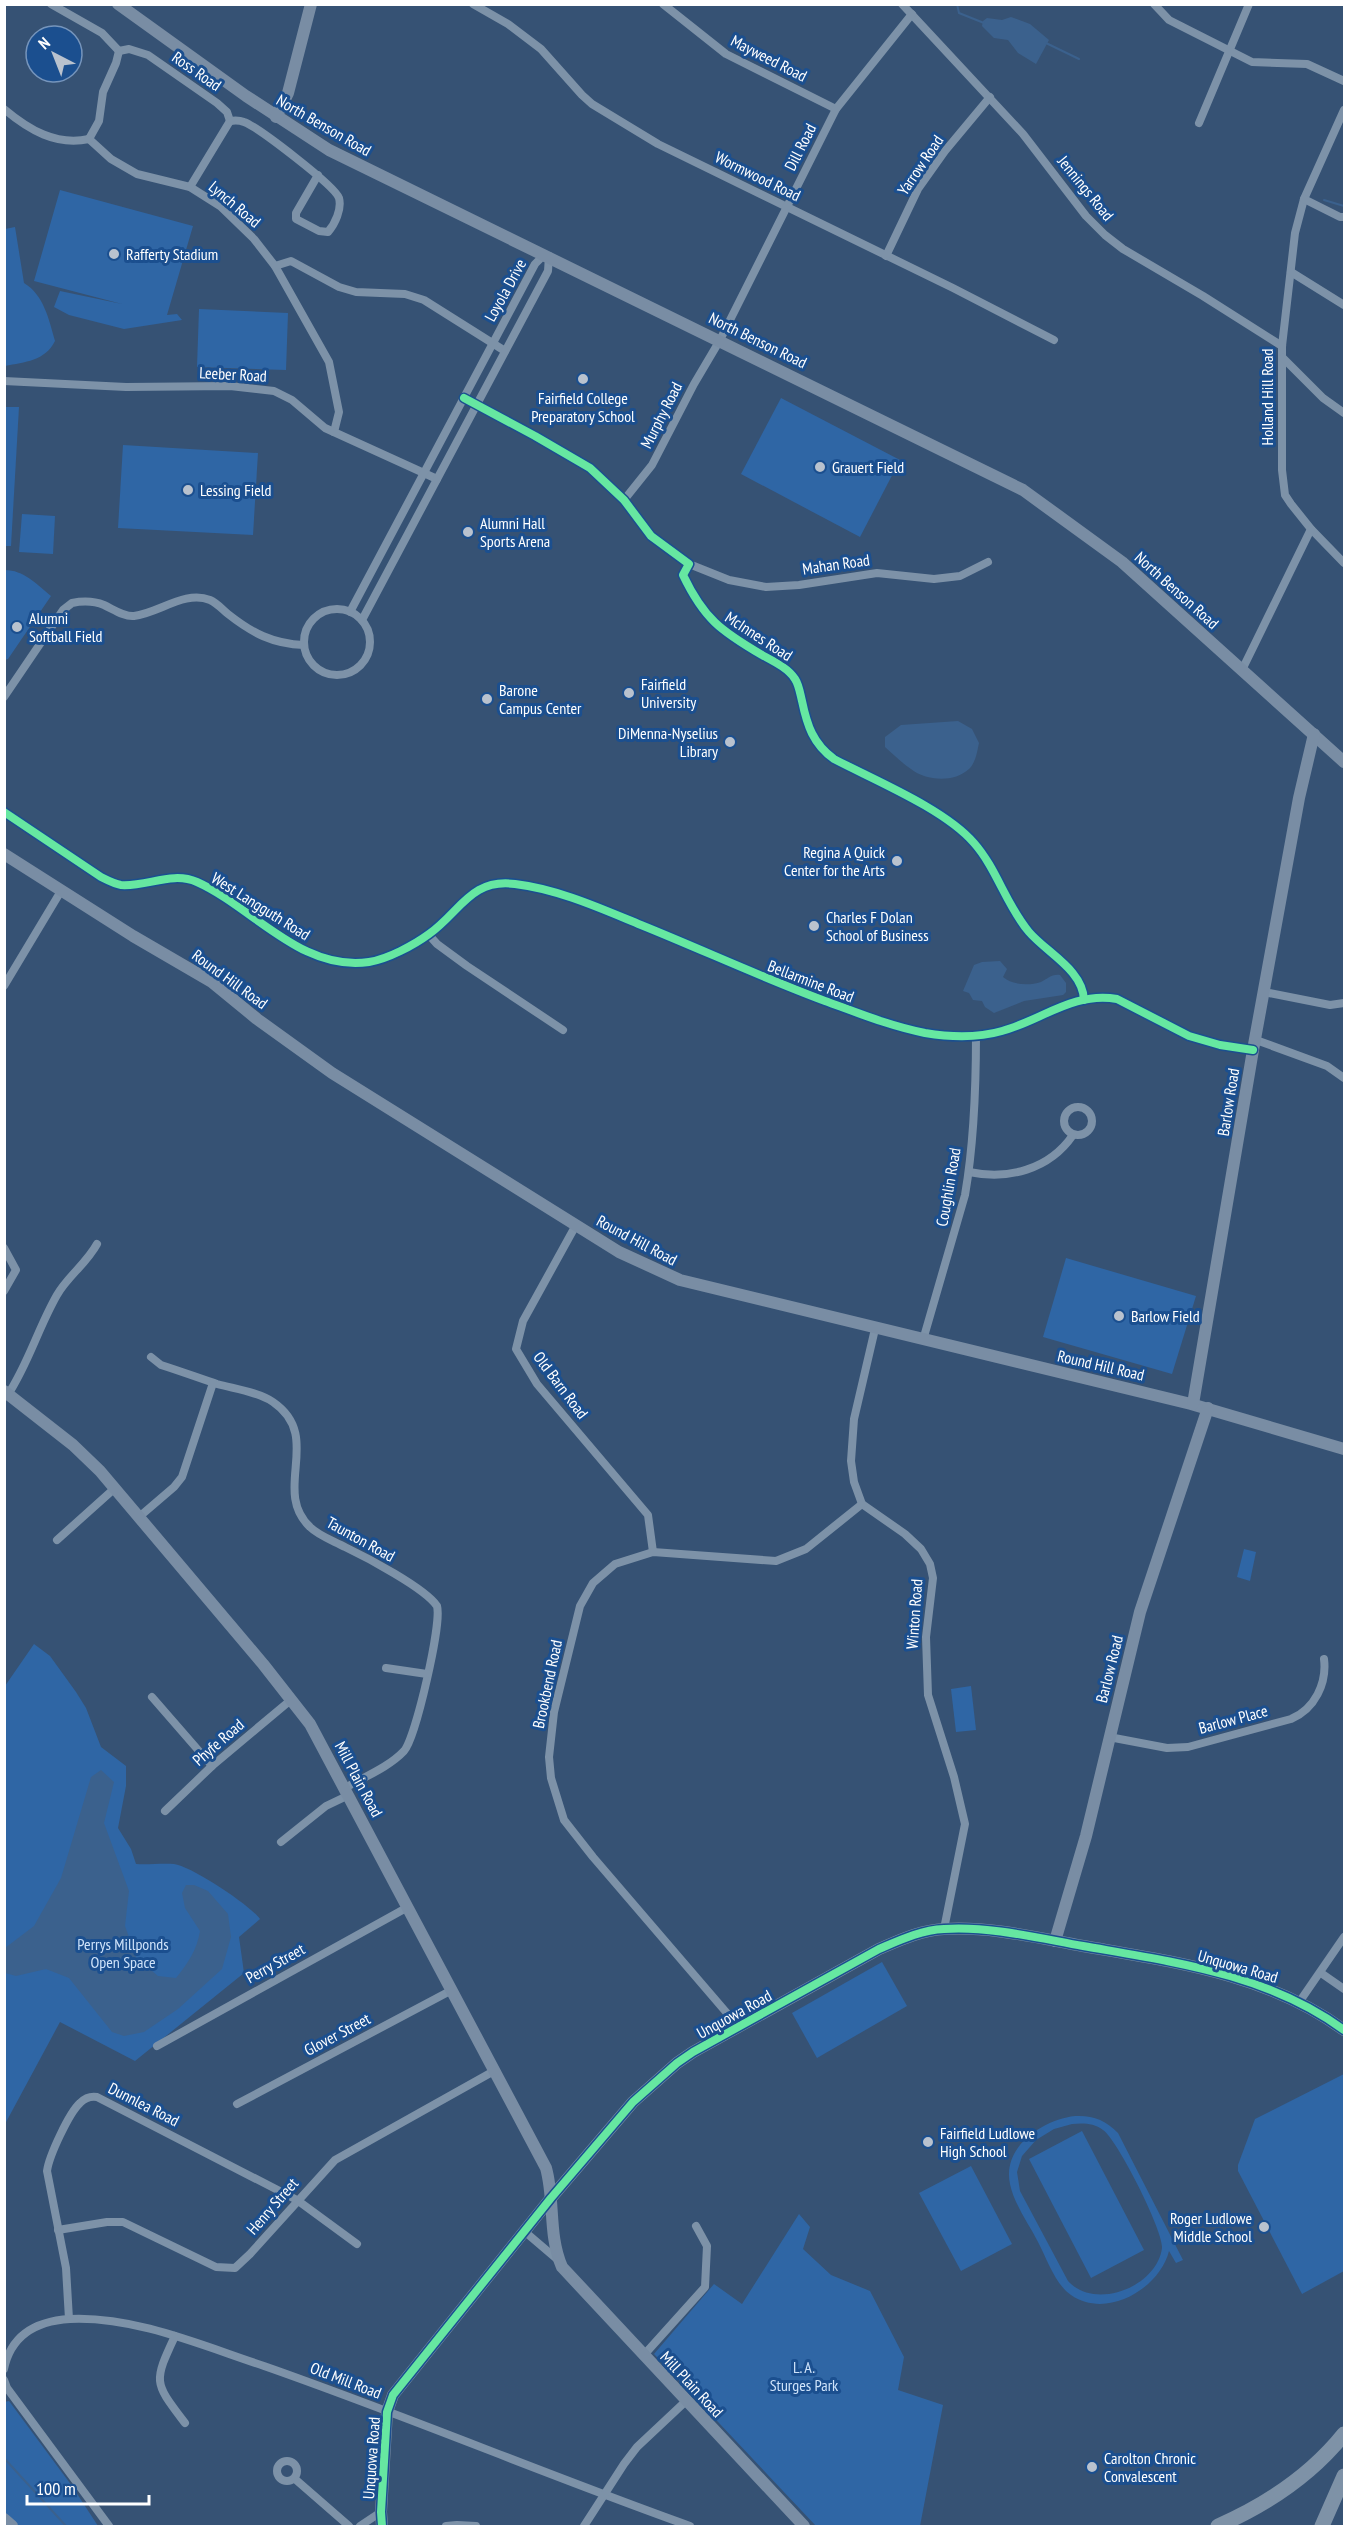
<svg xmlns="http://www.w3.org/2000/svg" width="1349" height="2531" viewBox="0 0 1349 2531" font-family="'PT Sans Narrow',sans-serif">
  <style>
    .green { fill: #2f66a5; fill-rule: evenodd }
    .water { fill: #3b618d }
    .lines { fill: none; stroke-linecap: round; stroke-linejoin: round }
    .stream { stroke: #3b618d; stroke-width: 2 }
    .street { stroke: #7d92a8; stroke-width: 8 }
    .secondary { stroke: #798da4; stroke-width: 12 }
    .highway { stroke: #7e92a7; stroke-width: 15 }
    .cycleway-casing { stroke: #1b4f8f; stroke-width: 11 }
    .cycleway { stroke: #66e7a1; stroke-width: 8 }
    .poi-dot { fill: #b9c2ce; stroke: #1b4f8f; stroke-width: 2 }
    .labels { text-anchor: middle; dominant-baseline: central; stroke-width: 6; stroke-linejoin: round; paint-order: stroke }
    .street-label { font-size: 16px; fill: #fff; stroke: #1b4f8f }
    .poi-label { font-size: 16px; fill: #fff; stroke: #1b4f8f; text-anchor: start }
    .park-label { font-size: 16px; fill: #cfe3fa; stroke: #1b4f8f }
  </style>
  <rect width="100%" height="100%" fill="#365274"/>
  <!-- green -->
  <g class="green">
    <path d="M60 190 193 226 167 315 177 314 182 320 124 329 69 315 54 307 60 291 122 304 34 281Z"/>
    <path d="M15 227 24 283C44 295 49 320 55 341 45 361 25 362 5 366V229Z"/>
    <path d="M199 309 288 313 286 370 197 367Z"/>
    <path d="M781 398 900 460 860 537 741 474Z"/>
    <path d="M4 407H19L11 546H4Z"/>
    <path d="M123 445 258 453 253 535 118 528Z"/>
    <path d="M22 514 55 516 53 554 19 552Z"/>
    <path d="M5 570C23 570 37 584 51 596L8 659 5 660Z"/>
    <path d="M1066 1258 1196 1296 1172 1374 1043 1337Z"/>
    <path d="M1244 1549 1256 1552 1250 1581 1237 1577Z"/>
    <path d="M34 1644 50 1656 76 1692 86 1708 101 1747 126 1766V1786L118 1828 131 1849 136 1864C148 1865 161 1863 174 1864 191 1866 250 1905 260 1919L239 1937 244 1973 135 2061 60 2022 5 2124V1686Z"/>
    <path d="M971 1686 976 1730 956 1732 951 1689Z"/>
    <path d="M882 1962 907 2006 817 2058 792 2013Z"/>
    <path d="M1344 2074V2271L1302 2294 1238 2171V2165L1255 2119Z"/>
    <path d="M1075 2116C1092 2115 1106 2120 1118 2133L1183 2260 1176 2263 1169 2251C1160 2288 1107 2320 1071 2295 1055 2284 1047 2259 1038 2242 1029 2224 1014 2204 1010 2184 1002 2147 1042 2120 1075 2116ZM1072 2124C1083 2123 1094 2123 1103 2130 1117 2139 1164 2232 1162 2248 1157 2287 1095 2311 1068 2281L1020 2191 1017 2172 1022 2156 1036 2140 1054 2129Z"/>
    <path d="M1082 2131 1144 2250 1091 2278 1029 2159Z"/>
    <path d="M971 2166 1012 2244 961 2271 919 2193Z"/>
    <path d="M799 2214 810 2227 803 2249 831 2275 870 2291 904 2357 898 2390 943 2405 920 2526H816L654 2354 714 2284 742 2304Z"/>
    <path d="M9 2401 72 2486 98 2526H5L4 2402Z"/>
  </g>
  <!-- water -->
  <g class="water">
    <path d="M1011 17 1030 24 1049 40 1036 64 1018 53 1008 40 994 38 982 26 983 21 987 18 1002 20Z"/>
    <path d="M958 721 972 729 979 743C977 752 976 762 969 769 954 783 926 781 911 769 902 763 894 755 885 747V737L901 725Z"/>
    <path d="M1000 961 1007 969 1003 977C1012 985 1029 986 1041 982 1048 979 1051 974 1060 975L1066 983V992L1063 995 1024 1001 994 1013 985 1007 982 1001 973 1000 969 993 963 991 974 965 982 962Z"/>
    <path d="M101 1770 114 1782 104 1823 129 1891 125 1926 136 1957 158 1976 176 1978C188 1963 197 1950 200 1931L185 1908 182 1893 186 1885H194L208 1891 228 1914 231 1937 222 1969 178 2009 144 2032 124 2036 112 2032 69 1978 46 1969 16 1976 5 1973V1948L34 1926 61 1878 91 1777Z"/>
  </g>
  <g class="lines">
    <!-- stream -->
    <g class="stream">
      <path d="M957 4 959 13 984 23"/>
      <path d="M1046 43 1079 59"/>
      <path d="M1324 200 1344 206"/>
      <path d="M4 2458 66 2526"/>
    </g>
    <!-- street -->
    <g class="street">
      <path d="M51 4 102 33 119 51"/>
      <path d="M473 4 508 24 541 49 582 95 592 104 658 144 953 288 1054 340"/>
      <path d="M663 4 726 54 836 109"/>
      <path d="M902 4 1023 134 1086 216 1105 235 1123 249 1203 296 1282 346"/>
      <path d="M1154 4 1169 20 1252 62 1307 64 1344 81"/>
      <path d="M119 51 129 49 148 55 217 103 227 112 230 121"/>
      <path d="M4 109C29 130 56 146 89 139"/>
      <path d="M1344 110 1304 199 1295 233 1282 346V470L1285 495 1291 504 1311 529 1344 563"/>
      <path d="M230 121C236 120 239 120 244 122 258 127 335 186 339 198 342 209 335 224 328 232L319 231 296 219V213L318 175"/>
      <path d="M1199 123 1249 4"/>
      <path d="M89 139 111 159 137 174 190 187 220 206 254 239 275 266 329 362 339 412 334 432"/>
      <path d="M89 139 99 121 103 92 116 63 119 51"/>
      <path d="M190 187 230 121"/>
      <path d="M1304 199 1340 217H1344"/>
      <path d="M886 256 918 189 945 151 990 97"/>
      <path d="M275 266 291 261 339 287 356 292 405 294 424 300 505 351"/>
      <path d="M1291 272 1344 305"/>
      <path d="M1283 358 1323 398 1344 413"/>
      <path d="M4 381 126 387 230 386 274 391 292 400 325 428 437 479"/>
      <path d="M464 398 535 436 590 468 624 500 651 536 689 564 683 575C704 619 721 631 762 655 773 661 788 668 795 679 799 685 800 693 802 701 807 725 813 744 834 759 874 780 945 809 974 843 997 869 1006 905 1029 932 1047 953 1083 970 1084 1000"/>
      <path d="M624 500 652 465 694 384 720 340 836 109 912 14"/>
      <path d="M689 564 729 580 766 587 799 585 877 573 934 579 960 576 988 562"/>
      <circle cx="337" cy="642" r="33"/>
      <path d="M350 612 535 264 541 258 549 256 548 271 362 620"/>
      <path d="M1242 670 1311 529"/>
      <path d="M4 697 63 610 72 603C82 601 94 601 104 605 113 609 124 617 134 616 159 613 185 590 210 600 217 603 223 610 228 614 252 633 273 644 304 645"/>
      <path d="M4 812 101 877C107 880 114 884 121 885 147 887 172 871 197 882 253 907 301 972 369 962 388 959 414 945 429 934 460 912 471 878 515 884 558 889 602 909 641 925 703 950 763 978 825 1001 858 1013 890 1026 925 1033 949 1037 978 1038 1002 1031 1040 1021 1074 991 1117 999L1189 1036 1220 1045 1253 1050"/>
      <path d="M429 935 437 944 467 966 563 1030"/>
      <path d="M4 986 61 891"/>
      <path d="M1264 992 1330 1005 1344 1003"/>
      <path d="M1256 1040 1327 1066 1344 1078"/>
      <circle cx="1078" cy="1121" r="14"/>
      <path d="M969 1172C1008 1180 1049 1170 1073 1135"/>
      <path d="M576 1225 523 1321 516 1349 537 1384 648 1515 653 1552"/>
      <path d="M4 1248 16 1270 4 1291"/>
      <path d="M875 1329 854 1419 851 1461 854 1482 862 1504 905 1534 921 1549 930 1564 933 1578 926 1637 928 1695 954 1777 965 1824 944 1929"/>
      <path d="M923 1340 965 1195C974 1143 976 1088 976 1035"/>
      <path d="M151 1357 161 1365C180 1371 199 1378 217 1384 235 1389 258 1392 273 1402 324 1437 271 1490 310 1527 319 1536 334 1541 345 1547 366 1557 425 1588 437 1606 442 1623 416 1737 404 1751 389 1767 364 1777 345 1788"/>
      <path d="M7 1396C28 1365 38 1328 57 1295 68 1276 86 1264 97 1244"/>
      <path d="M139 1517 174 1487 182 1477 213 1383"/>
      <path d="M57 1540 115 1488"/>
      <path d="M386 1668 427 1674"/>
      <path d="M152 1697 212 1766"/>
      <path d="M1109 1737 1167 1748 1188 1747 1291 1719C1315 1709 1327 1683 1324 1659"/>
      <path d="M165 1811 212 1766 292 1699"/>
      <path d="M281 1842 326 1806 349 1795"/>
      <path d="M1321 1973 1344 1989"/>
      <path d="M1300 2001 1344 1937"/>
      <path d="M738 2026 593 1857 564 1820 551 1778 549 1757 554 1712 580 1606 593 1583 615 1564 653 1552 776 1561 806 1549 862 1504"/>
      <path d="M157 2046 408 1907"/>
      <path d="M237 2104 452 1990"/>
      <path d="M58 2230 107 2222H123L216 2267 235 2268 250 2254 335 2160 494 2071"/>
      <path d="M524 2231 558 2260"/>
      <path d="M69 2319 66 2268 47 2171C49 2156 69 2113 80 2103 85 2098 91 2096 97 2097L297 2200 357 2244"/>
      <path d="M175 2336C153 2383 154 2382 185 2423"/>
      <path d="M643 2356 705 2287 707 2246 696 2226"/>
      <path d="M4 2369C11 2335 36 2321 70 2319 135 2316 203 2346 264 2366 407 2416 547 2475 690 2526"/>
      <path d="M4 2380 7 2388 109 2526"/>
      <circle cx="287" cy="2471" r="10"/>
      <path d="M295 2479 349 2526"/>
      <path d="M360 2526 381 2512"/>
      <path d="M446 2526 457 2525 476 2526"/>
      <path d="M584 2526 624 2464 637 2447 686 2401"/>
    </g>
    <!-- secondary -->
    <g class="secondary">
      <path d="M118 4 246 96 329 150 1023 490 1122 562 1344 762"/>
      <path d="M276 117 288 93 311 4"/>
      <path d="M4 854 133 936 212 982 257 1019 332 1073 619 1252 680 1280 1191 1404 1344 1449"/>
      <path d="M4 1391 73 1445 100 1471 263 1664 310 1724 546 2168C555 2200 548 2235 562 2267L804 2526"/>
      <path d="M1193 1404 1253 1050 1299 798 1314 734"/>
      <path d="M1055 1941 1086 1836 1140 1612 1208 1408"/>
      <path d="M4 2519 12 2526"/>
      <path d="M382 2526 381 2512 387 2412 393 2395 551 2198 633 2102 677 2063 693 2052 879 1949C900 1940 921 1930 944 1929 990 1926 1038 1938 1083 1946 1174 1962 1268 1974 1344 2030"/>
    </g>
    <!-- highway -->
    <g class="highway">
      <path d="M1218 2526C1266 2505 1311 2475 1344 2434"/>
      <path d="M1322 2526 1344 2476"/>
    </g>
    <defs>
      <g id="cycleway">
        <path d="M464 398 535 436 590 468 624 500 651 536 689 564 683 575C704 619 721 631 762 655 773 661 788 668 795 679 799 685 800 693 802 701 807 725 813 744 834 759 874 780 945 809 974 843 997 869 1006 905 1029 932 1047 953 1083 970 1084 1000"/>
        <path d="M4 812 101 877C107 880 114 884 121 885 147 887 172 871 197 882 253 907 301 972 369 962 388 959 414 945 429 934 460 912 471 878 515 884 558 889 602 909 641 925 703 950 763 978 825 1001 858 1013 890 1026 925 1033 949 1037 978 1038 1002 1031 1040 1021 1074 991 1117 999L1189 1036 1220 1045 1253 1050"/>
        <path d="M382 2526 381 2512 387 2412 393 2395 551 2198 633 2102 677 2063 693 2052 879 1949C900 1940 921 1930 944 1929 990 1926 1038 1938 1083 1946 1174 1962 1268 1974 1344 2030"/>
      </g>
    </defs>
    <!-- cycleway casing -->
    <use href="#cycleway" class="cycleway-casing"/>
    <!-- cycleway -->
    <use href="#cycleway" class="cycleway"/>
  </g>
  <!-- markers -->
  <g class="poi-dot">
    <circle cx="114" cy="254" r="6"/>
    <circle cx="583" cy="379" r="6"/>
    <circle cx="820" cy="467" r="6"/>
    <circle cx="188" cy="490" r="6"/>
    <circle cx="468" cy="532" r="6"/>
    <circle cx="17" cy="627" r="6"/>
    <circle cx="629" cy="693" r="6"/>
    <circle cx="487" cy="699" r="6"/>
    <circle cx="730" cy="742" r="6"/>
    <circle cx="897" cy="861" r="6"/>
    <circle cx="814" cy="926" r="6"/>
    <circle cx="1119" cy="1316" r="6"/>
    <circle cx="928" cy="2142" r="6"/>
    <circle cx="1264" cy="2227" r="6"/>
    <circle cx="1092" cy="2467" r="6"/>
  </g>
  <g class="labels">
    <!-- street labels -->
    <g class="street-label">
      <text transform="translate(769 58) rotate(27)">Mayweed Road</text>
      <text transform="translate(197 71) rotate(35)">Ross Road</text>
      <text transform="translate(324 125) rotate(30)">North Benson Road</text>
      <text transform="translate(800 147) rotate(-63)">Dill Road</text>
      <text transform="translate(920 165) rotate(-56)">Yarrow Road</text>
      <text transform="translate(758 176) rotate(26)">Wormwood Road</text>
      <text transform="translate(1086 188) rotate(51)">Jennings Road</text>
      <text transform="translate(235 204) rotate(40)">Lynch Road</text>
      <text transform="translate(505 290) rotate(-61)">Loyola Drive</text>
      <text transform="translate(758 340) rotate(26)">North Benson Road</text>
      <text transform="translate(233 374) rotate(3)">Leeber Road</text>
      <text transform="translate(1267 397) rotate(-90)">Holland Hill Road</text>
      <text transform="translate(661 415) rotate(-63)">Murphy Road</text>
      <text transform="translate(836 564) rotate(-8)">Mahan Road</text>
      <text transform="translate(1177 590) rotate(42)">North Benson Road</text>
      <text transform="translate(759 636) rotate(33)">McInnes Road</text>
      <text transform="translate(261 906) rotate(32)">West Langguth Road</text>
      <text transform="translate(230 979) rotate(36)">Round Hill Road</text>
      <text transform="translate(811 981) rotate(21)">Bellarmine Road</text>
      <text transform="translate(1228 1102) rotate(-81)">Barlow Road</text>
      <text transform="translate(948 1187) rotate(-80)">Coughlin Road</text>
      <text transform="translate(637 1240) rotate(28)">Round Hill Road</text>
      <text transform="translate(1101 1365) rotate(13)">Round Hill Road</text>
      <text transform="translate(561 1385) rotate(53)">Old Barn Road</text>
      <text transform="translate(361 1539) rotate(29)">Taunton Road</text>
      <text transform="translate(914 1614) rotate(-86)">Winton Road</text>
      <text transform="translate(1109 1669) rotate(-76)">Barlow Road</text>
      <text transform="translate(547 1684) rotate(-78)">Brookbend Road</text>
      <text transform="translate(1233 1719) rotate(-15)">Barlow Place</text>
      <text transform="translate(218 1742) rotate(-41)">Phyfe Road</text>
      <text transform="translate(359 1779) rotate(62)">Mill Plain Road</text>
      <text transform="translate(275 1963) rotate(-29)">Perry Street</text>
      <text transform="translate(1238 1966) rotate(16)">Unquowa Road</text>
      <text transform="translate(734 2014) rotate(-29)">Unquowa Road</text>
      <text transform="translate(337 2034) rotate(-28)">Glover Street</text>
      <text transform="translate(144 2104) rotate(27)">Dunnlea Road</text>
      <text transform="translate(272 2206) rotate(-49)">Henry Street</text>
      <text transform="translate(346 2380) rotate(21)">Old Mill Road</text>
      <text transform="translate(692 2384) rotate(47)">Mill Plain Road</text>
      <text transform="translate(371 2458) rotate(-86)">Unquowa Road</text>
    </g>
    <!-- poi labels -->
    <g class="poi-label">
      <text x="126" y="254">Rafferty Stadium</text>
      <text x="583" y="398" text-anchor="middle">Fairfield College<tspan x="583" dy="18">Preparatory School</tspan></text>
      <text x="832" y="467">Grauert Field</text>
      <text x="200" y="490">Lessing Field</text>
      <text x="480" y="523">Alumni Hall<tspan x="480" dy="18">Sports Arena</tspan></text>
      <text x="29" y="618">Alumni<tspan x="29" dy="18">Softball Field</tspan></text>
      <text x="641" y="684">Fairfield<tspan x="641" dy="18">University</tspan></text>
      <text x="499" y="690">Barone<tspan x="499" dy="18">Campus Center</tspan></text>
      <text x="718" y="733" text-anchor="end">DiMenna-Nyselius<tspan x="718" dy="18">Library</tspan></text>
      <text x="885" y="852" text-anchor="end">Regina A Quick<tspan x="885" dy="18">Center for the Arts</tspan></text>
      <text x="826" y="917">Charles F Dolan<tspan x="826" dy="18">School of Business</tspan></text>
      <text x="1131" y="1316">Barlow Field</text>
      <text x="940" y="2133">Fairfield Ludlowe<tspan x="940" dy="18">High School</tspan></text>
      <text x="1252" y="2218" text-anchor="end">Roger Ludlowe<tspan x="1252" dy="18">Middle School</tspan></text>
      <text x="1104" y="2458">Carolton Chronic<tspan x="1104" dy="18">Convalescent</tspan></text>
    </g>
    <!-- park labels -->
    <g class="park-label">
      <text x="123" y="1944">Perrys Millponds<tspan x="123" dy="18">Open Space</tspan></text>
      <text x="804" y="2367">L. A.<tspan x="804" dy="18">Sturges Park</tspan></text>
    </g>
  </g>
  <!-- border -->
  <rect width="1349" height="2531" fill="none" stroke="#ffffff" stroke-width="12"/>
  <!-- north arrow -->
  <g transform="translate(54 54) rotate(318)"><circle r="28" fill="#1b4f8f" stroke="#7695bc" stroke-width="1.5"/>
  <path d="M0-4.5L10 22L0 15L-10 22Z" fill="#b9c2ce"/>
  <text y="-9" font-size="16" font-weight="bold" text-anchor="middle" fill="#ffffff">N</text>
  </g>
  <!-- scale -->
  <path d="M27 2495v9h122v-9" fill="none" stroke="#ffffff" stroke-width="3"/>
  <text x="36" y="2495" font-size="18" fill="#ffffff" stroke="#1b4f8f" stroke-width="4.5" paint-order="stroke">100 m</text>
</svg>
